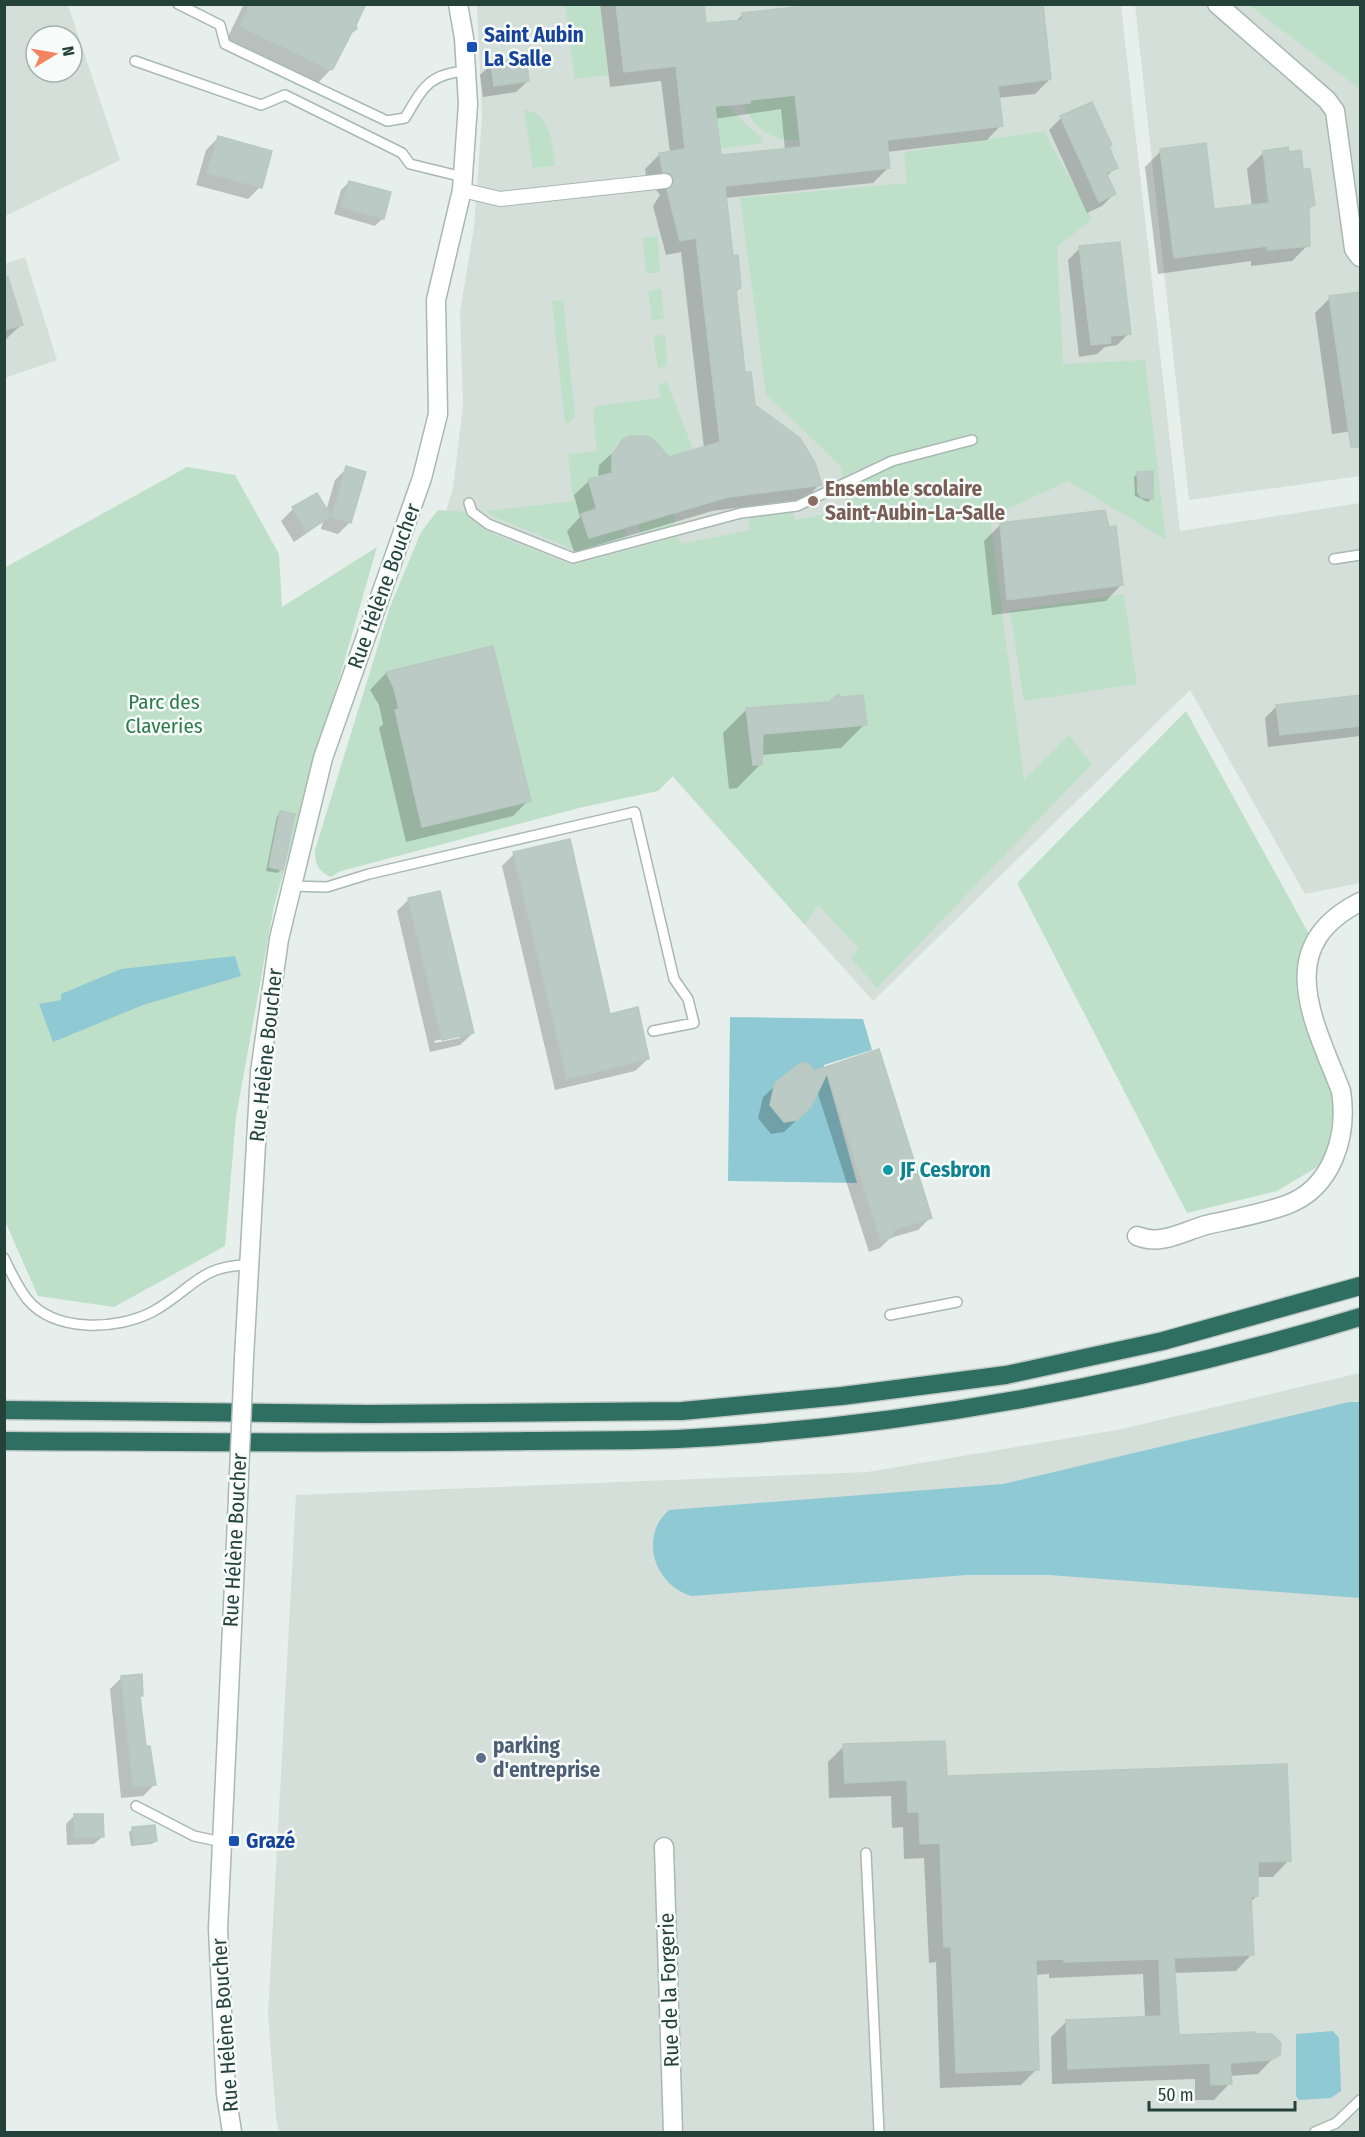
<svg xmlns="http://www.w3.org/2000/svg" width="1365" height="2137" viewBox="0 0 1365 2137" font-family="'Fira Sans Condensed',sans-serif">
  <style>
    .built { fill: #d4dfda; fill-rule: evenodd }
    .green { fill: #bfe0c8 }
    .water { fill: #8ec9d4 }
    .shadow { fill: #0003; fill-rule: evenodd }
    .building { fill: #bbcac4; stroke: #b8c9c2; stroke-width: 1.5; fill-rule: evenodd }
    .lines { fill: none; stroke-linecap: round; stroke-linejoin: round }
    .service-casing { stroke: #a8b8b2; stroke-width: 12 }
    .pedestrian-casing { stroke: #a8b8b2; stroke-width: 16 }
    .minor-casing { stroke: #a8b8b2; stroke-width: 21 }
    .motorway-casing { stroke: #c2cac8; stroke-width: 21 }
    .service { stroke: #fff; stroke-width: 9 }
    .pedestrian { stroke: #fff; stroke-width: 14 }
    .minor { stroke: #fff; stroke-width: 18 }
    .motorway { stroke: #2f6f62; stroke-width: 18 }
    .minor-bridge-casing { stroke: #a8b8b2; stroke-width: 21; stroke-linecap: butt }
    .minor-bridge { stroke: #fff; stroke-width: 18 }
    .transit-dot { fill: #1a4fb4; stroke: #f7fbf9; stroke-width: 2 }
    .education-dot { fill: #8d6e63; stroke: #f7fbf9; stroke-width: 2 }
    .culture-dot { fill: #0f9aa8; stroke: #f7fbf9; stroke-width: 2 }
    .service-dot { fill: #5c6f8a; stroke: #f7fbf9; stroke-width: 2 }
    .labels { text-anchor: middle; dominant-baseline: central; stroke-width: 5; stroke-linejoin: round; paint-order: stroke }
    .transit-label { font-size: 21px; font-weight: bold; fill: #164399; stroke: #f7fbf9; text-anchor: start }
    .education-label { font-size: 21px; font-weight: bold; fill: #785e54; stroke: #f7fbf9; text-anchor: start }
    .street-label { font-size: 21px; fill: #24423a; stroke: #f7fbf9 }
    .park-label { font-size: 21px; fill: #2d7a4b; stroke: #f7fbf9 }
    .culture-label { font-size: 21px; font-weight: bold; fill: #0d838f; stroke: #f7fbf9; text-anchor: start }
    .service-label { font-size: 21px; font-weight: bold; fill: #4e5e75; stroke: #f7fbf9; text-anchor: start }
  </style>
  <rect width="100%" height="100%" fill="#e6efeb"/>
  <!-- built -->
  <g class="built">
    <path d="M5 4 68 5 120 160 5 216ZM36 36H72V72H36Z"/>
    <path d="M477 5H1121L1180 531 1360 503V883L1305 894 1190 690 873 1001 672 776 570 570 437 541 453 488 463 406 460 312 474 227 482 117Z"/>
    <path d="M1135 5H1360V476L1189 500Z"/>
    <path d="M25 257 57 360 5 378 4 264Z"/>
    <path d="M1360 1373V2132H279L276 2117 268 2015 296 1495 867 1472 1117 1430Z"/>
  </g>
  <!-- green -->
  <g class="green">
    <path d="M565 5H600L608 75 575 79Z"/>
    <path d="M1249 5H1360V89Z"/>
    <path d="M795 95 799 140C772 142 753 128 743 104L750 103 752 100Z"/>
    <path d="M714 99 723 102 761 138 763 143 720 149Z"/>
    <path d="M524 110C550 110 553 147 555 166L533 168Z"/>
    <path d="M1044 131 1092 219 1057 247 1063 364 1145 360 1166 540 1068 481 990 517 1024 780 1069 735 1092 764 877 988 851 958 859 949 818 905 805 925 673 776 658 791 583 807 341 871 331 877C319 872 314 863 315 850L390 607 421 532 438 510 465 512 478 524 498 536 572 565 678 537 681 544 750 530 748 520 751 515 784 512 793 514 796 520 848 509 841 467 766 394 740 198 907 183 904 152Z"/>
    <path d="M658 236 660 273H646L643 238Z"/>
    <path d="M661 289 664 319 652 320 648 291Z"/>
    <path d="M563 300 575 415 571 422 565 423 552 301Z"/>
    <path d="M665 334 667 366 658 368 653 337Z"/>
    <path d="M667 382 693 449 665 458C651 418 600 435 613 473L588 479 596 506 581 515 589 538 625 528 627 537 577 551 490 515 487 511 573 501 568 454 597 451 593 414 596 406 660 398 658 384Z"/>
    <path d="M187 467 235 475 279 554 282 607 377 547 274 906 236 1117 225 1246 114 1307 38 1296 5 1221 4 568Z"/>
    <path d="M674 513 676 524 641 534 638 524Z"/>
    <path d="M1124 594 1137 684 1024 701 1010 611Z"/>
    <path d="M1186 711 1309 934 1296 988 1335 1097 1330 1143 1322 1164 1277 1191 1187 1213 1017 883Z"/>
  </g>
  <!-- water -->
  <g class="water">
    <path d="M235 956 241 976 143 1005 53 1042 39 1004 61 1000V994L121 969Z"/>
    <path d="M730 1017 863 1019 872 1050 824 1065 857 1183 728 1181Z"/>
    <path d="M1349 1402H1360V1598L1049 1575H967L692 1596C655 1586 638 1537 669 1510L1003 1484Z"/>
    <path d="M1333 2031 1339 2038 1341 2091 1331 2098 1299 2100 1296 2096V2034Z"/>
  </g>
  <!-- shadow -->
  <g class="shadow">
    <path d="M244 4H364L332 68 316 85 225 43Z"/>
    <path d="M600 4H702L705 25 735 22 742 15 1050 79 1035 94 998 98 1001 125 987 140 887 152 888 168 873 183 725 198 731 258 740 288 735 293 744 374 754 406 820 484 805 499 712 511 574 552 567 531 580 517 574 495 589 481 598 478 599 465 630 437 669 458 704 448 681 252 666 255 653 206 660 195 654 187H648L645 169 660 154 670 153 661 81 610 87ZM781 109 785 150 720 157 715 119Z"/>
    <path d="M492 64 528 81 516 92 483 97 480 75Z"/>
    <path d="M1061 118 1107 148 1116 167 1106 177 1114 194 1102 206 1087 213 1049 130Z"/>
    <path d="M218 138 260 187 248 199 196 185 206 150Z"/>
    <path d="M1161 151 1213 211 1252 207 1247 169 1264 152 1288 154 1302 171 1313 204 1308 210V245L1292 261 1251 266V261L1158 274 1145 167Z"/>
    <path d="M349 182 383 218 375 226 334 214 341 190Z"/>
    <path d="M1080 248 1129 333 1117 345 1105 347 1097 354 1079 357 1068 260Z"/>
    <path d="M4 288 21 325 4 341Z"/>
    <path d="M1360 294V430L1332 434 1315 313 1330 298Z"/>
    <path d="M347 468 350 522 338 534 321 529 323 522 294 542 281 521 293 509 326 511 335 480Z"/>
    <path d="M1138 473 1151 499 1148 502 1135 496 1134 477Z"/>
    <path d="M1000 525 1122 584 1106 601 992 615 984 541Z"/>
    <path d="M492 648 529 800 513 816 406 842 379 728 383 724 379 705 370 690 386 673Z"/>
    <path d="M1360 697V736L1268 747 1265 718 1277 706Z"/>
    <path d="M747 709 865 724 841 748 761 755V764L737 788 729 789 723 733Z"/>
    <path d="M281 812V869L278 873 266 871 277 816Z"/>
    <path d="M514 854 608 1016 648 1059 635 1071 555 1090 502 866Z"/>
    <path d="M409 899 473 1033 460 1045 430 1052 397 911ZM460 1035V1038L435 1043 434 1041Z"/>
    <path d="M878 1051 930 1218 918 1230 890 1238 880 1248 869 1252 817 1091 803 1114 784 1132 771 1134 758 1118 763 1097 792 1070 802 1064 813 1073Z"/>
    <path d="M122 1677 142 1695 139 1698 144 1748 155 1784 143 1796 121 1798 110 1689Z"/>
    <path d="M844 1746 945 1778 1289 1860 1273 1877H1256L1257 1896 1250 1902 1252 1954 1236 1971 1174 1973 1178 2036H1272L1278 2039 1279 2052 1258 2074 1230 2076V2083L1214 2100H1195V2079L1052 2084 1051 2037 1067 2021 1145 2018 1143 1974 1049 1978V1974L1035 1975 1037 2069 1021 2085 940 2088 936 1962 929 1963 924 1858 904 1859 903 1827 892 1828 891 1796 829 1798 828 1762Z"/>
    <path d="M74 1816 102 1837 94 1844 67 1845 66 1824Z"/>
    <path d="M133 1829 156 1841 152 1844 131 1846 129 1832Z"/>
  </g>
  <!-- building -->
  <g class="building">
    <path d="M251 4H366L356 25 357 29 352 32 333 69 330 70 240 26Z"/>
    <path d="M616 4H704L706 23 742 20V13L822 4H1043L1051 79 998 86 1003 126 887 140 890 168 725 186 733 256 738 255 741 288 736 289 745 372H751L755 405 800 438 815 463 822 485 728 497 589 538 581 514 597 509 588 479 612 473V455L622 440 630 436H646L653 439 669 457 720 442 696 238 680 241 667 190 673 185 674 179 669 173 663 172 659 153 685 149 676 66 624 72ZM795 95 801 147 721 155 715 106 750 103V100Z"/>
    <path d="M526 57 529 81 494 86 491 62Z"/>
    <path d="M1092 102 1112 145 1109 147 1118 168 1106 173 1116 194 1099 202 1060 116Z"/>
    <path d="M218 136 272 151 262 188 207 173Z"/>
    <path d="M1206 143 1214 209 1269 203 1263 151 1288 147 1289 152 1301 150 1303 169H1310L1315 205 1309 207 1310 246 1267 250V246L1174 258 1160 149Z"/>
    <path d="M349 181 391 192 384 219 341 207Z"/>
    <path d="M1120 242 1131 334 1110 336 1111 343 1091 345 1079 246Z"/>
    <path d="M8 277 23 325 4 330V278Z"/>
    <path d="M1360 292V447H1351L1329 296Z"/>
    <path d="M346 466 366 472 351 523 332 517Z"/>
    <path d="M1153 471V499L1141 497 1138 493 1137 472Z"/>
    <path d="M317 493 331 516 306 531 292 507Z"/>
    <path d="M1105 510 1109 527 1116 526 1123 585 1007 600 1000 523Z"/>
    <path d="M493 646 531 801 422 827 395 710 399 709 394 688 386 672Z"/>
    <path d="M838 694 841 697 863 695 867 725 763 734 762 765H753L746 708 829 702Z"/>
    <path d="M1360 695V726L1280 735 1276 705Z"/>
    <path d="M280 811 295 814 283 870 269 867Z"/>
    <path d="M570 839 610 1014 638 1007 649 1059 567 1079 513 852Z"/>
    <path d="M440 891 474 1033 442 1040 408 898Z"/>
    <path d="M879 1049 932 1218 894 1230 893 1237 881 1241 827 1073 811 1107 797 1120 784 1122 770 1105 775 1083 802 1062 809 1064 814 1071Z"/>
    <path d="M142 1674 143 1696H140L146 1746H150L156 1785 133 1787 121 1676Z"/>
    <path d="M945 1741 947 1776 1287 1764 1291 1861 1258 1862V1896L1251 1897 1254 1955 1174 1958 1179 2035 1255 2032V2034H1272L1281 2043 1280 2055 1271 2060 1230 2063 1232 2084 1211 2085 1210 2063 1068 2069 1066 2020 1161 2016 1159 1959 1064 1962V1959L1036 1960 1039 2070 956 2073 951 1947H944L940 1843 920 1844 919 1812H908L907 1780 845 1783 843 1744Z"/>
    <path d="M74 1814H103L104 1837 74 1838Z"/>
    <path d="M155 1825 157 1841 134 1844 132 1827Z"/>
  </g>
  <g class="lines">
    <defs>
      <g id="service">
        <path d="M178 4 220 25 225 44 387 121 405 118C423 88 428 74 466 71"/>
        <path d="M135 61 261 105 285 95 402 153 410 164 463 177"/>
        <path d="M469 503 472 512 488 524 573 558 741 513 797 506 892 461 972 440"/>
        <path d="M1334 559 1360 555"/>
        <path d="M291 886 327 887 369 874 635 812 674 979 688 999 694 1023 653 1031"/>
        <path d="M4 1258C10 1271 18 1287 27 1299 55 1333 117 1330 152 1312 191 1291 200 1264 250 1265"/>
        <path d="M890 1315 957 1302"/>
        <path d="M136 1806 194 1836 222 1842"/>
        <path d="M866 1853 879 2132"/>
        <path d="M1315 2132 1336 2123 1360 2100"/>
      </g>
      <path id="pedestrian" d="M462 190 500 199 665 181"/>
      <g id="minor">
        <path d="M1217 4 1327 100 1335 111 1354 249 1360 257"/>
        <path d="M1137 1236C1161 1246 1182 1232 1206 1225 1233 1219 1261 1214 1286 1205 1333 1188 1348 1135 1341 1091 1314 1021 1271 947 1360 902"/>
        <path d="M244 1358 260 1072 279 939 323 758 422 478 438 414 436 300 462 190 468 104 464 38 458 4"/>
        <path d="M664 1847 673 2132"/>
        <path d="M232 2132 226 2094 218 1929 238 1498"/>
      </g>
      <g id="motorway">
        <path d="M4 1410 369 1414 682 1411 842 1396 1006 1375 1163 1341 1360 1286"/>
        <path d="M4 1441C179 1442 353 1444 527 1441 577 1440 628 1441 678 1439 909 1427 1140 1384 1360 1317"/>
      </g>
    </defs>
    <!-- service casing -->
    <use href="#service" class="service-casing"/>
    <!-- pedestrian casing -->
    <use href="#pedestrian" class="pedestrian-casing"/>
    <!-- minor casing -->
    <use href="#minor" class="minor-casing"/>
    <!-- motorway casing -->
    <use href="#motorway" class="motorway-casing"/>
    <!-- service -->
    <use href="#service" class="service"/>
    <!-- pedestrian -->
    <use href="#pedestrian" class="pedestrian"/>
    <!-- minor -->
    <use href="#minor" class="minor"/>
    <!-- motorway -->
    <use href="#motorway" class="motorway"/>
    <defs>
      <path id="minor-bridge" d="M238 1498 244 1358"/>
    </defs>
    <!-- minor-bridge casing -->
    <use href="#minor-bridge" class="minor-bridge-casing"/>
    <!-- minor-bridge -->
    <use href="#minor-bridge" class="minor-bridge"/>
  </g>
  <!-- markers -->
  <g class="transit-dot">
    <rect x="466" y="41" width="12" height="12" rx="3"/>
    <rect x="228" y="1835" width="12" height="12" rx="3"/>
  </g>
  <circle class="education-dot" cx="813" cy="501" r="6"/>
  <circle class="culture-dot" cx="888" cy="1170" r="6"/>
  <circle class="service-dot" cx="481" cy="1758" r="6"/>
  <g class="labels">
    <!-- transit labels -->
    <g class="transit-label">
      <text x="484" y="35">Saint Aubin<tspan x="484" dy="24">La Salle</tspan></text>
      <text x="246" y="1841">Grazé</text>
    </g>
    <!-- education labels -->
    <g class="education-label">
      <text x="825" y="489">Ensemble scolaire<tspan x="825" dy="24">Saint-Aubin-La-Salle</tspan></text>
    </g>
    <!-- street labels -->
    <g class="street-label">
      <text transform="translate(384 586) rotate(-70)">Rue Hélène Boucher</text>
      <text transform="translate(266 1055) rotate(-84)">Rue Hélène Boucher</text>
      <text transform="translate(235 1540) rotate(-87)">Rue Hélène Boucher</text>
      <text transform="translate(669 1990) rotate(-92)">Rue de la Forgerie</text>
      <text transform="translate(225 2025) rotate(-94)">Rue Hélène Boucher</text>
    </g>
    <!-- park labels -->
    <g class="park-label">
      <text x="164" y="702">Parc des<tspan x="164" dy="24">Claveries</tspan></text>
    </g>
    <!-- culture labels -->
    <g class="culture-label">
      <text x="900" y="1170">JF Cesbron</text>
    </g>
    <!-- service labels -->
    <g class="service-label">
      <text x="493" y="1746">parking<tspan x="493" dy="24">d'entreprise</tspan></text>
    </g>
  </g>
  <!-- border -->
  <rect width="1365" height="2137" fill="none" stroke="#24423a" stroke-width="12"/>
  <!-- north arrow -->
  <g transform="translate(54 54) rotate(79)"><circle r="28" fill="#f7fbf9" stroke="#a3b1ad" stroke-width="1.5"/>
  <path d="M0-4.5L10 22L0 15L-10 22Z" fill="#f4845f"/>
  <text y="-9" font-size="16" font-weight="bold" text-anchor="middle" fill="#24423a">N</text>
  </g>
  <!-- scale -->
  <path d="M1149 2101v9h146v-9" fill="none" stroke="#24423a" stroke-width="3"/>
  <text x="1158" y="2101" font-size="18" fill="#24423a" stroke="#f7fbf9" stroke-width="4.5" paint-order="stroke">50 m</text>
</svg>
